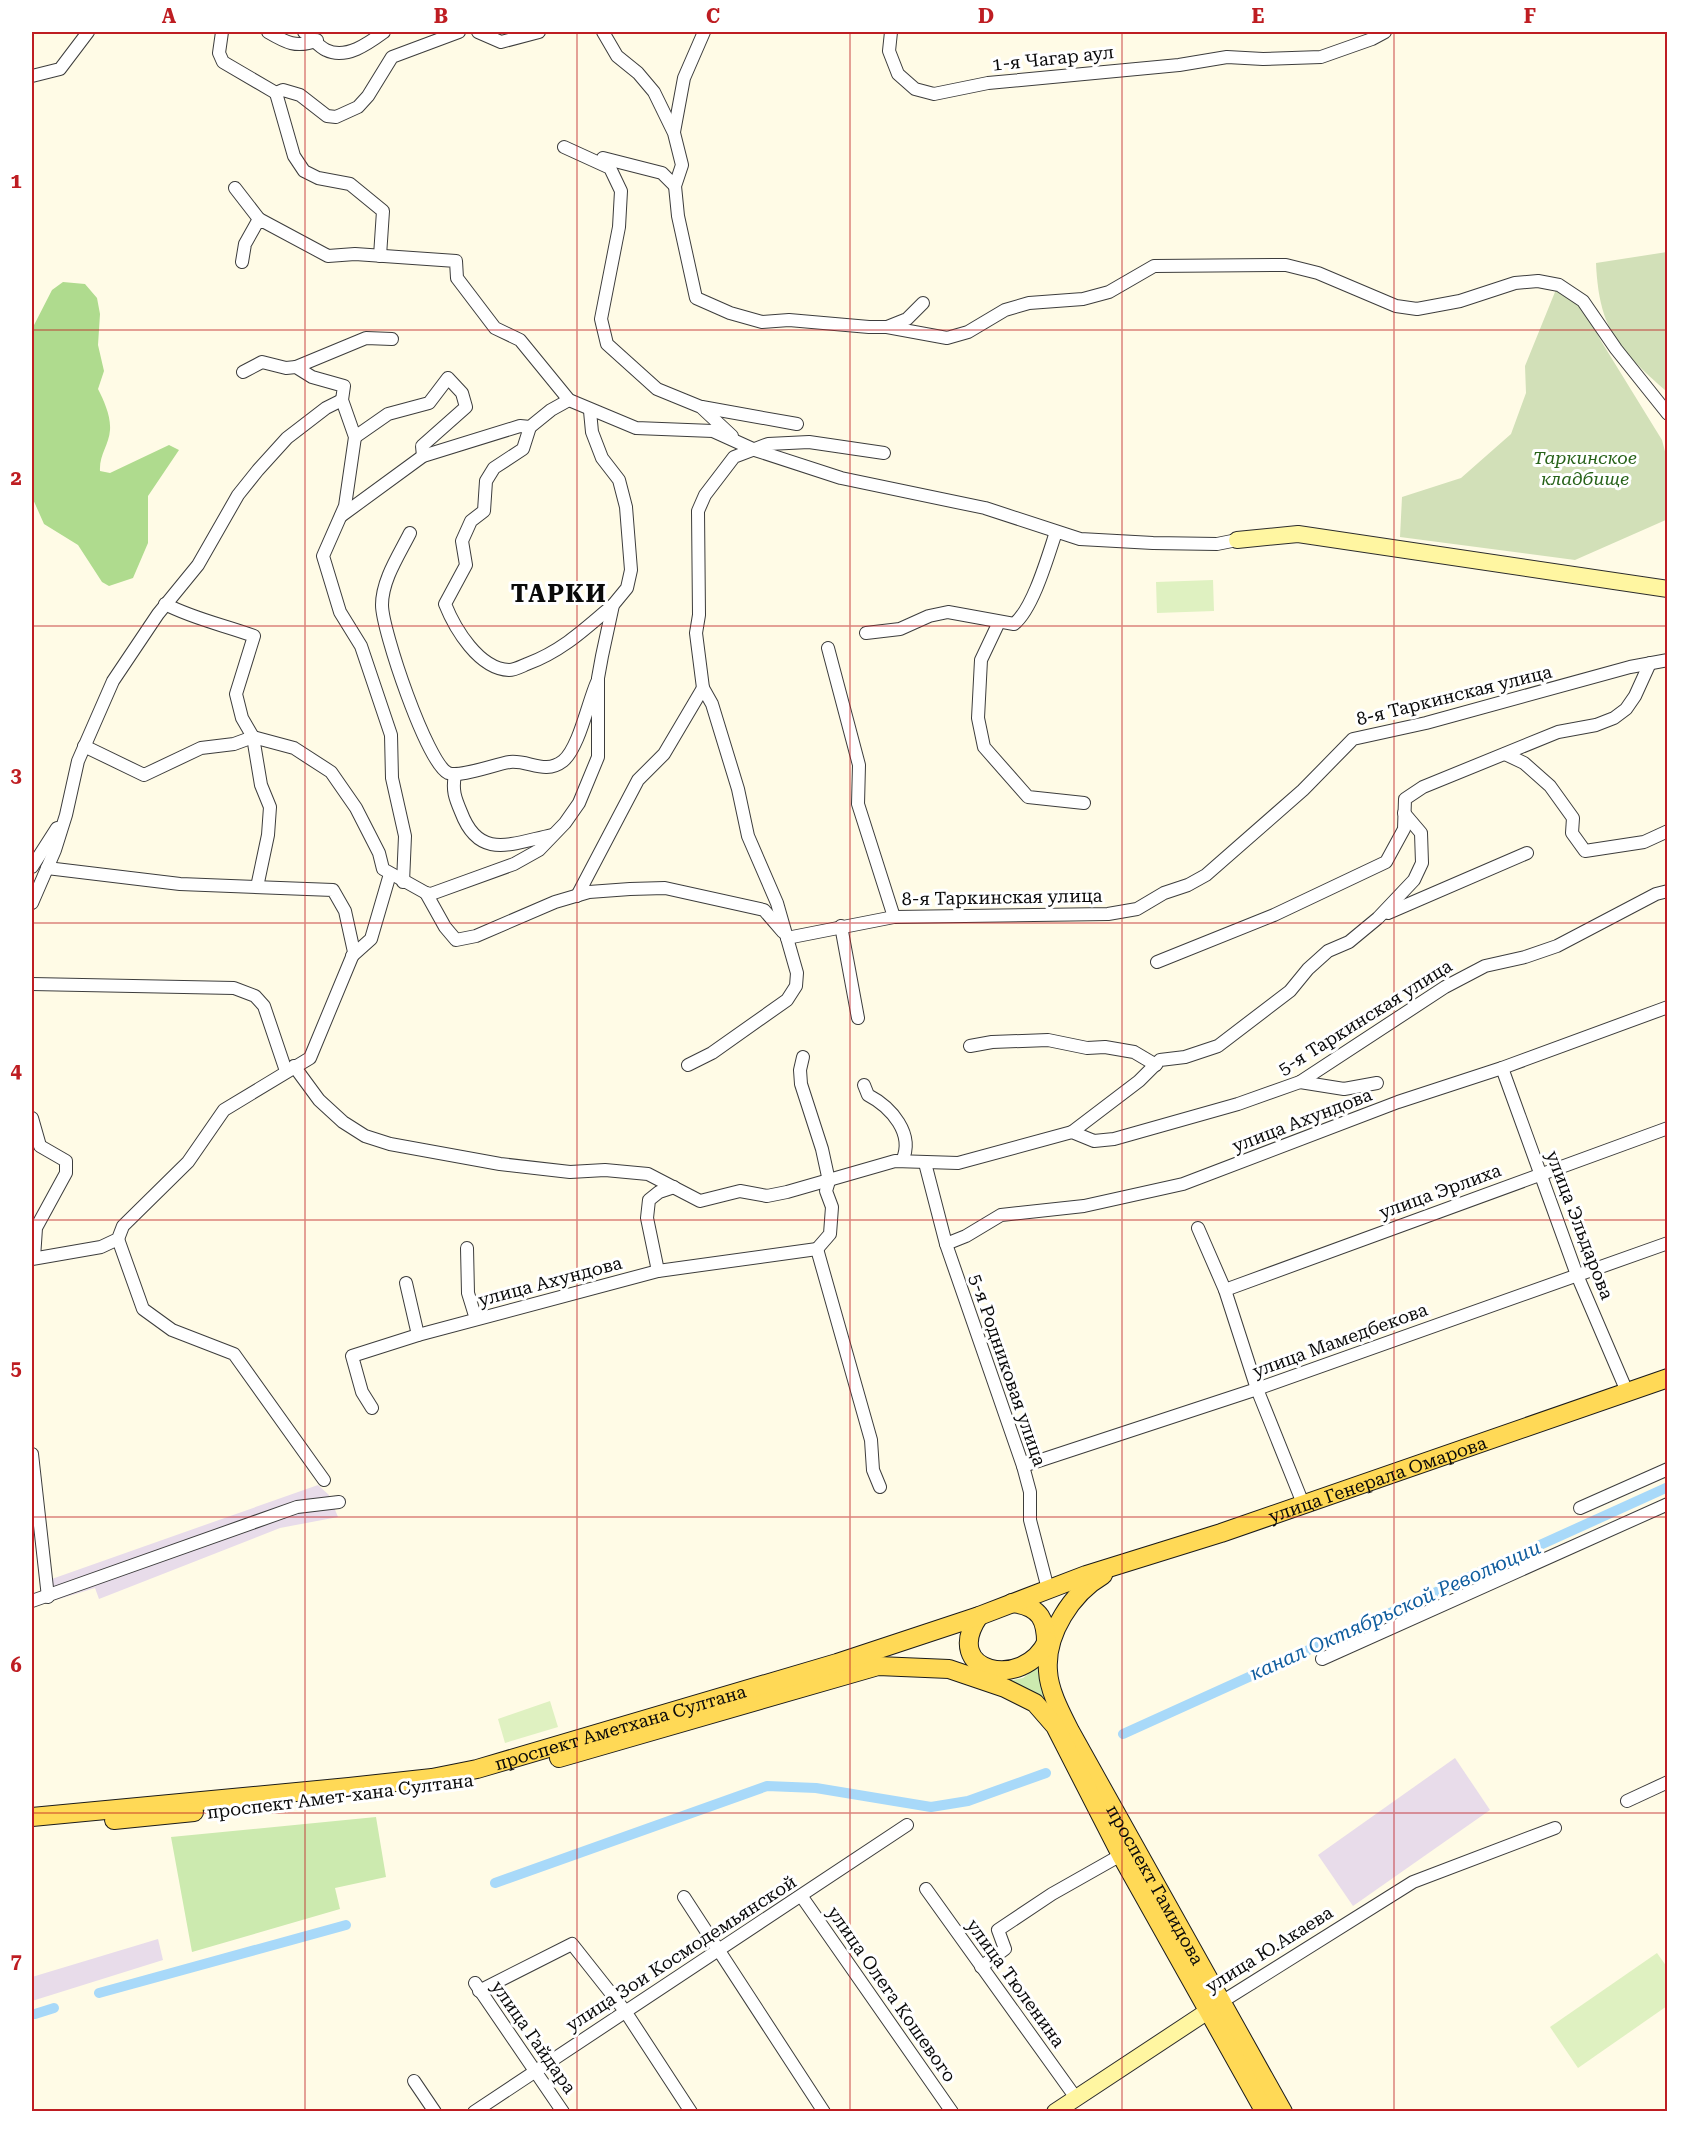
<svg xmlns="http://www.w3.org/2000/svg" width="1699" height="2143" viewBox="0 0 1699 2143" font-family="'Roboto Serif',serif">
  <style>
    .industrial { fill: #e8dcea }
    .green { fill: #cceaaf }
    .forest { fill: #afdb8e }
    .cemetery { fill: #d2e0b8 }
    .pitch { fill: #dff1c1 }
    .lines { fill: none; stroke-linecap: round; stroke-linejoin: round }
    .canal { stroke: #a8d9f9; stroke-width: 10 }
    .street-casing { stroke: #3d3d3d; stroke-width: 14 }
    .secondary-casing { stroke: #2c2c2c; stroke-width: 18 }
    .primary-casing { stroke: #1b1b1b; stroke-width: 20 }
    .street { stroke: #fff; stroke-width: 12 }
    .secondary { stroke: #fff6a1; stroke-width: 16 }
    .primary { stroke: #ffd956; stroke-width: 18 }
    .grid { fill: none; stroke: #be1d22; stroke-width: 1.5; stroke-opacity: 0.55 }
    .labels { text-anchor: middle; dominant-baseline: central; stroke-width: 6; stroke-linejoin: round; paint-order: stroke }
    .street-label { font-size: 18px; fill: #0a0a0a; stroke: #fff }
    .park-label { font-size: 18px; font-style: italic; fill: #276219; stroke: #fff }
    .water-label { font-size: 20px; font-style: italic; fill: #105d9e; stroke: #fff }
    .district-label { font-size: 24px; font-weight: bold; letter-spacing: 1.5px; fill: #0a0a0a; stroke: #fff }
    .neatline { fill: none; stroke: #be1d22; stroke-width: 2 }
    .grid-label { font-size: 20px; text-anchor: middle; font-weight: bold; fill: #be1d22 }
  </style>
  <rect width="100%" height="100%" fill="#fffbe6"/>
  <!-- industrial -->
  <g class="industrial">
    <path d="M318 1485 329 1495 338 1517 280 1528 99 1599 95 1588 56 1600 49 1580Z"/>
    <path d="M1455 1758 1490 1810 1353 1906 1318 1855Z"/>
    <path d="M158 1939 163 1960 32 2001V1977Z"/>
  </g>
  <!-- green -->
  <g class="green">
    <path d="M1039 1666 1046 1703 1004 1682 1023 1678Z"/>
    <path d="M376 1817 386 1877 335 1888 340 1909 192 1952 171 1837Z"/>
  </g>
  <!-- forest -->
  <path class="forest" d="M63 282 85 284 97 298 100 314 98 345 104 371 98 389C104 401 111 416 110 430 109 445 99 455 100 471L110 473 169 445 179 450 148 496V543L133 578 109 586 102 582 78 545 44 524 32 497V329L52 290Z"/>
  <!-- cemetery -->
  <g class="cemetery">
    <path d="M1667 252V392C1619 349 1599 331 1596 263Z"/>
    <path d="M1557 287 1582 304 1601 341 1662 440 1668 463V519L1575 560 1400 537 1402 497 1461 478 1511 434 1526 393 1525 366Z"/>
  </g>
  <!-- pitch -->
  <g class="pitch">
    <path d="M1213 580 1214 611 1157 613 1156 582Z"/>
    <path d="M550 1701 558 1727 505 1743 498 1719Z"/>
    <path d="M1657 1953 1667 1967V2006L1578 2068 1550 2027Z"/>
  </g>
  <g class="lines">
    <!-- canal -->
    <g class="canal">
      <path d="M1123 1734 1668 1487"/>
      <path d="M495 1883 767 1786 816 1788 931 1807 968 1801 1046 1773"/>
      <path d="M99 1993 346 1925"/>
      <path d="M35 2014 54 2008"/>
    </g>
    <defs>
      <g id="street">
        <path d="M222 32 219 53 223 62 276 93"/>
        <path d="M268 32C285 42 297 49 317 40"/>
        <path d="M304 32C311 37 319 47 326 50 346 60 369 43 384 32"/>
        <path d="M478 32 501 42 539 32"/>
        <path d="M603 32 617 56 638 73 654 92 674 133 682 165 675 186 678 216 696 298 730 313 762 322 789 320 869 327H887L907 319 923 303"/>
        <path d="M891 32 889 51 898 74 915 89 934 94 988 83 1179 65 1227 57 1263 59 1321 57 1372 39 1385 32"/>
        <path d="M32 76 60 69 88 32"/>
        <path d="M276 93 283 90 300 95 327 116 336 117 358 107 368 96 392 57 459 32"/>
        <path d="M276 93 294 156 304 171 318 178 350 184 383 211 380 256"/>
        <path d="M674 132 684 78 704 32"/>
        <path d="M564 147 610 168 621 191 619 227 601 319 607 344 657 389 701 407 732 436"/>
        <path d="M603 158 662 173 675 186"/>
        <path d="M235 188 259 219"/>
        <path d="M242 262 245 244 259 219 328 256 355 254 456 261 457 278 495 328 520 340 569 400 636 428 713 431 755 450 841 478 985 508 1080 539 1153 543 1217 544 1237 540"/>
        <path d="M887 327 947 338 968 332 1005 310 1029 303 1083 299 1109 292 1154 266 1286 265 1318 273 1396 306 1417 309 1460 301 1515 283 1538 281 1559 285 1583 301 1616 349 1668 414"/>
        <path d="M296 367 366 338 392 339"/>
        <path d="M243 372 262 362 286 368 296 367 312 377 344 386 342 400 355 437 345 506 323 556 340 612 361 646 391 735 392 778 405 836 403 882"/>
        <path d="M702 407 797 424"/>
        <path d="M530 427 523 449 494 468 486 481 484 511 471 521 462 541 466 565 445 604C455 629 479 669 509 670 515 670 522 666 527 664 562 651 585 629 613 605"/>
        <path d="M355 437 388 414 429 403 448 378 462 393 466 407 422 446 423 456"/>
        <path d="M341 516 423 456 520 426 530 427 551 410 569 400"/>
        <path d="M410 533C399 555 382 580 382 605 382 630 427 763 448 773 460 778 495 764 510 762 529 760 545 775 563 761 579 748 588 702 597 682"/>
        <path d="M165 604C194 619 224 625 254 636L236 694 242 718 253 737 261 785 270 807 268 835 257 887"/>
        <path d="M999 622 981 660 978 718 984 747 1028 797 1084 803"/>
        <path d="M866 633 900 629 929 616 948 612 1014 624C1033 609 1048 556 1056 532"/>
        <path d="M828 648 859 765 858 804 894 917"/>
        <path d="M703 688 696 633 699 615 698 511 705 495 734 457 768 444 809 442 884 453"/>
        <path d="M84 746 144 775 201 748 234 744 253 737 294 748 331 772 356 808 379 853 383 869 426 893 431 894 514 864 539 850 565 823 579 803 598 757V678L602 656 613 605 627 588 631 570 626 507 619 480 602 458 592 432 590 411"/>
        <path d="M1505 754 1524 763 1550 786 1573 818 1572 833 1585 851 1644 842 1668 831"/>
        <path d="M455 775C452 790 455 798 461 812 479 860 510 844 552 835"/>
        <path d="M32 867 57 828"/>
        <path d="M426 893 445 927 456 940 476 936 555 902 589 892 630 889 665 888 764 910 783 932"/>
        <path d="M577 896 638 780 664 754 703 688 712 704 738 789 748 836 777 903 797 973 796 986 787 1000 712 1053 688 1065"/>
        <path d="M32 903 55 850 66 815 78 761 113 681 158 614 198 565 238 495 258 470 287 438 326 408 342 400"/>
        <path d="M1388 913 1527 853"/>
        <path d="M841 926 858 1018"/>
        <path d="M787 938 894 917 1108 914 1137 909 1164 893 1188 885 1206 875 1303 790 1353 739 1426 723 1630 667 1668 660"/>
        <path d="M352 956 371 939 390 874"/>
        <path d="M1157 962 1274 915 1386 862 1404 829 1405 799 1423 787 1558 732 1596 725 1614 718 1626 709 1635 696 1650 663"/>
        <path d="M32 984 234 988 255 996 264 1006 286 1071"/>
        <path d="M970 1046 992 1042 1048 1040 1087 1048 1105 1047 1134 1052 1156 1065"/>
        <path d="M803 1057 800 1070 801 1084 822 1149 829 1181 826 1191 832 1207 830 1234 817 1249"/>
        <path d="M294 1066 319 1100 343 1122 365 1136 390 1144 500 1164 570 1172 605 1170 648 1174 700 1201 740 1191 767 1196 787 1192 895 1161 958 1163 1072 1132 1094 1141 1114 1139 1238 1104 1300 1082 1445 987 1485 966 1525 957 1557 946 1656 894 1668 891"/>
        <path d="M1502 1068 1577 1275 1628 1394"/>
        <path d="M1300 1082 1344 1089 1377 1083"/>
        <path d="M864 1085 868 1095C891 1107 915 1134 902 1161"/>
        <path d="M32 1118 40 1146 66 1161V1173L36 1228 34 1258"/>
        <path d="M1072 1132 1139 1081 1160 1060 1185 1057 1218 1046 1290 991 1308 969 1328 951 1349 942 1378 918 1414 880 1422 863 1421 833 1404 813"/>
        <path d="M925 1163 946 1244 1023 1466 1030 1492V1520L1048 1589"/>
        <path d="M1198 1228 1225 1290 1257 1389 1304 1506"/>
        <path d="M118 1239 143 1309 172 1330 234 1354 324 1480"/>
        <path d="M946 1244 966 1236 1001 1215 1084 1206 1183 1184 1398 1102 1502 1068 1668 1007"/>
        <path d="M467 1248 468 1293 476 1319"/>
        <path d="M817 1249 871 1440 873 1470 880 1487"/>
        <path d="M32 1259 101 1247 118 1239 123 1226 188 1162 224 1110 310 1058 354 952 345 911 333 890 180 884 47 868"/>
        <path d="M658 1271 647 1218 649 1200 659 1192 674 1187"/>
        <path d="M406 1283 418 1335"/>
        <path d="M1225 1290 1668 1128"/>
        <path d="M372 1408 362 1392 352 1356 418 1335 658 1271 817 1249"/>
        <path d="M32 1454 48 1597"/>
        <path d="M1023 1466 1257 1389 1668 1243"/>
        <path d="M1580 1508 1668 1469"/>
        <path d="M32 1601 297 1507 339 1502"/>
        <path d="M1322 1659 1668 1504"/>
        <path d="M1627 1801 1668 1782"/>
        <path d="M926 1889 1076 2098"/>
        <path d="M684 1897 824 2112"/>
        <path d="M802 1897 952 2112"/>
        <path d="M981 1967 1005 1949 998 1930 1052 1894 1121 1855"/>
        <path d="M475 1983 563 2112"/>
        <path d="M479 1991 572 1944 625 2011 691 2112"/>
        <path d="M1215 2006 1413 1882 1555 1828"/>
        <path d="M414 2081 435 2112"/>
        <path d="M474 2112 907 1825"/>
      </g>
      <g id="secondary">
        <path d="M1237 540 1298 534 1668 589"/>
        <path d="M1055 2112 1208 2011"/>
      </g>
      <g id="primary">
        <path id="s1" d="M1103 1575C1072 1593 1045 1634 1048 1671 1049 1691 1061 1713 1070 1731L1283 2112"/>
        <path d="M1012 1603C1041 1606 1047 1621 1046 1648"/>
        <path d="M979 1616C940 1673 1024 1691 1047 1641"/>
        <path d="M559 1758 878 1666 949 1669 1005 1688 1035 1703 1055 1726 1121 1855 1265 2112"/>
        <path id="s2" d="M32 1817 349 1787 432 1778 477 1769 837 1663 979 1616 1086 1575 1221 1533 1668 1378"/>
        <path d="M114 1820 194 1812"/>
      </g>
    </defs>
    <!-- street casing -->
    <use href="#street" class="street-casing"/>
    <!-- secondary casing -->
    <use href="#secondary" class="secondary-casing"/>
    <!-- primary casing -->
    <use href="#primary" class="primary-casing"/>
    <!-- street -->
    <use href="#street" class="street"/>
    <!-- secondary -->
    <use href="#secondary" class="secondary"/>
    <!-- primary -->
    <use href="#primary" class="primary"/>
  </g>
  <!-- grid -->
  <path class="grid" d="M305 32V2112M577 32V2112M850 32V2112M1122 32V2112M1394 32V2112M32 330H1668M32 626H1668M32 923H1668M32 1220H1668M32 1517H1668M32 1813H1668"/>
  <g class="labels">
    <!-- street labels -->
    <g class="street-label">
      <text transform="translate(1053 58) rotate(-6)">1-я Чагар аул</text>
      <text transform="translate(1454 695) rotate(-14)">8-я Таркинская улица</text>
      <text transform="translate(1002 897) rotate(-1)">8-я Таркинская улица</text>
      <text transform="translate(1365 1017) rotate(-32)">5-я Таркинская улица</text>
      <text transform="translate(1302 1120) rotate(-21)">улица Ахундова</text>
      <text transform="translate(1440 1191) rotate(-20)">улица Эрлиха</text>
      <text transform="translate(1580 1225) rotate(69)">улица Эльдарова</text>
      <text transform="translate(550 1281) rotate(-15)">улица Ахундова</text>
      <text transform="translate(1340 1340) rotate(-20)">улица Мамедбекова</text>
      <text transform="translate(1008 1370) rotate(71)">5-я Родниковая улица</text>
      <text stroke="none"><textPath href="#s2" startOffset="1394">улица Генерала Омарова</textPath></text>
      <text stroke="none"><textPath href="#s2" startOffset="597">проспект Аметхана Султана</textPath></text>
      <text transform="translate(340 1796) rotate(-7)">проспект Амет-хана Султана</text>
      <text stroke="none"><textPath href="#s1" startOffset="356">проспект Гамидова</textPath></text>
      <text transform="translate(1269 1949) rotate(-32)">улица Ю.Акаева</text>
      <text transform="translate(681 1953) rotate(-33)">улица Зои Космодемьянской</text>
      <text transform="translate(1016 1983) rotate(54)">улица Тюленина</text>
      <text transform="translate(892 1994) rotate(55)">улица Олега Кошевого</text>
      <text transform="translate(534 2037) rotate(55)">улица Гайдара</text>
    </g>
    <!-- park labels -->
    <g class="park-label">
      <text x="1585" y="457">Таркинское<tspan x="1585" dy="21">кладбище</tspan></text>
    </g>
    <!-- water labels -->
    <g class="water-label">
      <text transform="translate(1395 1610) rotate(-24)">канал Октябрьской Революции</text>
    </g>
    <!-- district labels -->
    <g class="district-label">
      <text x="559" y="594">ТАРКИ</text>
    </g>
  </g>
  <!-- border -->
  <rect width="1699" height="2143" fill="none" stroke="#ffffff" stroke-width="66"/>
  <rect x="33" y="33" width="1633" height="2077" class="neatline"/>
  <g class="grid-label">
    <text x="169" y="23">A</text>
    <text x="441" y="23">B</text>
    <text x="713" y="23">C</text>
    <text x="986" y="23">D</text>
    <text x="1258" y="23">E</text>
    <text x="1530" y="23">F</text>
    <text x="16" y="188">1</text>
    <text x="16" y="485">2</text>
    <text x="16" y="782">3</text>
    <text x="16" y="1078">4</text>
    <text x="16" y="1375">5</text>
    <text x="16" y="1672">6</text>
    <text x="16" y="1968">7</text>
  </g>
</svg>
